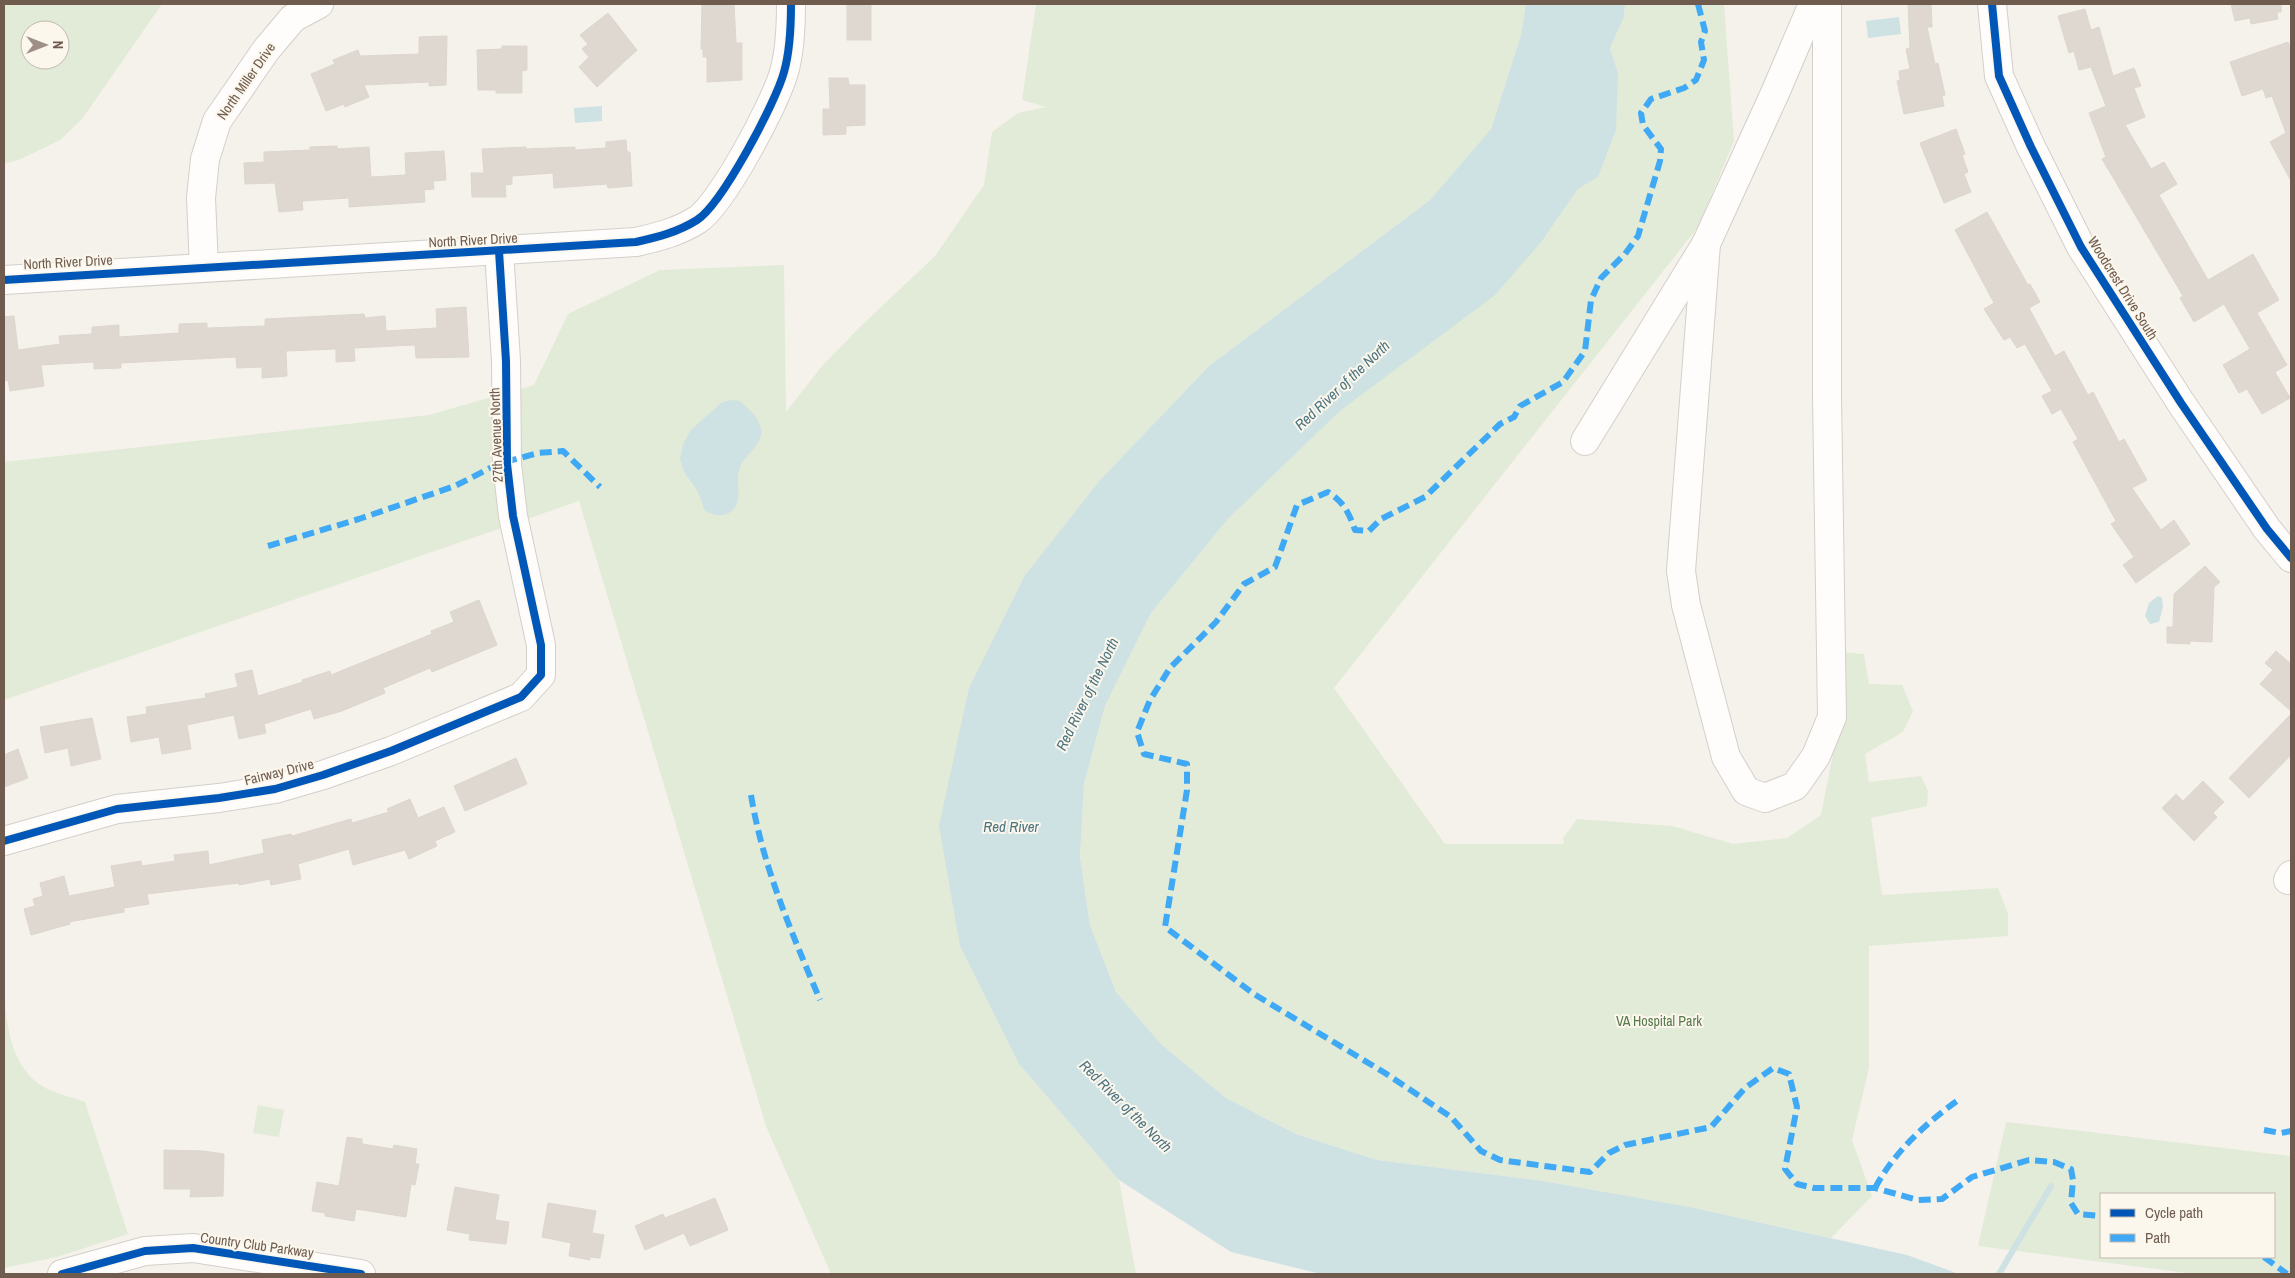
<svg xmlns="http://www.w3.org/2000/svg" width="2295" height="1278" viewBox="0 0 2295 1278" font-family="'Archivo Narrow',sans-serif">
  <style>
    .green { fill: #e2ebd7; fill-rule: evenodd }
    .water { fill: #cee1e3 }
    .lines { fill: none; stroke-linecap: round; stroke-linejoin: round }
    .stream { stroke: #cee1e3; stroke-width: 6 }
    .building { fill: #ded8d1; stroke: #ddd6ce }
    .minor-casing { stroke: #d4cfc9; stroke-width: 30 }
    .minor { stroke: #fefdfc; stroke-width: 28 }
    .quiet { stroke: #3fa9f5; stroke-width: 6; stroke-dasharray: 12 6; stroke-linecap: butt }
    .cycleway-casing { stroke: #fcf7ed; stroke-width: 11 }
    .cycleway { stroke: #0057b8; stroke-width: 8 }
    .labels { text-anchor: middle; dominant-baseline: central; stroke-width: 4; stroke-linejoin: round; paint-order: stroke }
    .street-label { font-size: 14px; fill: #6f5c4f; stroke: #fcf7ed }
    .park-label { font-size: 14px; fill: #577a4c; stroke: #fcf7ed }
    .water-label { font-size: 15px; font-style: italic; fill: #4c7480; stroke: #fcf7ed }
  </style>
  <rect width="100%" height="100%" fill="#f5f2eb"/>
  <!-- green -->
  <g class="green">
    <path d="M4 4H162L82 119 60 140 21 159 4 164ZM30 30H60V60H30Z"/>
    <path d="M1036 4H1526L1521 35 1491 129 1430 200 1209 366 1100 480 1025 575 1019 1064 1119 1180 1136 1274H831L766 1126 579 501 4 700V462L429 415 534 385 568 314 660 270 784 265 786 412 822 366 861 326 935 256 984 185 992 132 1018 113 1046 107 1022 100Z"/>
    <path d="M1625 4H1724L1734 141 1698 227 1334 688 1445 844H1564L1563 838 1577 819 1672 826 1733 844 1787 838 1821 815 1833 754 1841 696 1839 652 1864 654 1869 684 1902 685 1913 711 1903 732 1865 754 1869 782 1921 776 1928 791 1927 806 1871 818 1882 895 1998 888 2008 914V936L1869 946V1068L1852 1140 1872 1196 1831 1238 1690 1207 1543 1181 1377 1160 1296 1134 1226 1098 1161 1044 1116 992 1090 925 1080 857 1084 784 1105 706 1151 613 1227 520 1340 411 1437 338 1542 241 1578 189 1598 177 1618 73 1610 48 1624 17Z"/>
    <path d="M4 990C7 1026 10 1067 44 1087 56 1094 72 1097 85 1102L128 1234 57 1257 4 1268Z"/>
    <path d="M258 1105 284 1110 279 1137 253 1133Z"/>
    <path d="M2006 1122 2291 1156V1274H2195L1978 1246ZM2101 1194H2274V1257H2101Z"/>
  </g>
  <!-- water -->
  <g class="water">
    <path d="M1526 4H1625L1624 17 1610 48 1618 73 1616 130 1598 177 1578 189 1542 241 1495 295 1340 411 1227 520 1151 613 1105 706 1084 784 1080 857 1090 925 1116 992 1161 1044 1226 1098 1296 1134 1377 1160 1543 1181 1690 1207 1907 1255 1959 1274H1321L1231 1252 1119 1180 1019 1064 960 946 939 826 969 688 1025 575 1100 480 1209 366 1430 200 1491 129 1521 35Z"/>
    <path d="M1899 17 1901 34 1868 38 1866 21Z"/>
    <path d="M602 106V121L575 123 574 108Z"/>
    <path d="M729 400 740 401C748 409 759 417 761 429 763 445 748 452 741 465 735 476 740 488 738 499 734 518 718 518 705 511L697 490 684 472 680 459 683 444 691 430 721 403Z"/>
    <path d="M2158 596 2162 598 2163 607 2159 622 2150 624 2145 616 2149 603Z"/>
  </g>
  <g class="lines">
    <!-- stream -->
    <path class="stream" d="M1999 1274 2051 1186"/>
  </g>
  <!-- building -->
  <g class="building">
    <path d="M702 4H734L736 43H742V80L707 82V57H703V49H701Z"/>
    <rect x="847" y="4" width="24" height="36"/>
    <path d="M1908 4H1931L1932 27H1927L1935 64 1938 63 1945 95 1942 96 1944 106 1904 114 1897 81 1900 80 1899 71 1910 69 1906 49 1910 48Z"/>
    <path d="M2231 4H2281V12H2277L2278 19 2251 24 2250 18 2235 21Z"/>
    <path d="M2085 9 2091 30 2099 27 2113 76 2134 68 2141 86 2134 88 2145 117 2125 125 2151 169 2164 162 2177 184 2159 195 2208 280 2253 254 2279 300 2257 313 2287 365 2275 372 2290 398 2262 414 2247 389 2239 393 2223 365 2250 349 2224 304 2194 322 2180 298 2183 296 2102 159 2106 157 2089 113 2106 106 2091 67 2079 70 2074 51 2069 53 2058 16Z"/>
    <path d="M608 13 637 50 597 87 579 67 589 57 582 49 588 44 580 35Z"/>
    <path d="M447 36 446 85 429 86V82L364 85 369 97 345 107 344 104 326 111 311 74 335 64 333 60 358 50 360 56 419 54V37Z"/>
    <path d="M2288 42 2291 50V181L2270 142 2286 133 2272 96 2266 98 2263 89 2242 96 2230 62Z"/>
    <path d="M502 46H527V70L522 71V93H496V90H478L477 50 502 49Z"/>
    <path d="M829 78H848L849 85H865V125L846 126V134L823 135V109H830Z"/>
    <path d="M1956 129 1965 154 1962 155 1968 172 1964 174 1971 192 1944 203 1920 143Z"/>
    <path d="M626 140 627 152H630L632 186 608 188 607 184 554 188 553 173 512 176V184L505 185 506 197H472L471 173H484L482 149 526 147V149L575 147V150L606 148V142Z"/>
    <path d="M337 146V149L369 147 371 177 406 175 405 153 444 151 446 180 433 181 434 189 424 190 425 202 349 207V198L302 201 303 210 279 212 275 183 245 184 244 163 264 162V152L310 150V147Z"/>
    <path d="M1987 212 2028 285 2030 284 2040 302 2029 308 2055 356 2064 351 2088 395 2093 392 2119 442 2124 439 2147 480 2132 488 2161 530 2174 520 2190 544 2136 583 2123 565 2134 557 2111 524 2116 521 2073 442 2078 439 2061 409 2052 414 2042 396 2052 391 2025 344 2017 348 2010 337 2004 340 1984 309 1994 303 1955 230Z"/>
    <path d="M466 307 469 357 416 358 415 345 354 348 355 361 336 362V349L286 351 287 376 262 378V367L237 368 236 357 121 363V368L94 369V362L41 365 44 386 10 391 8 380 4 381V317L14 316 18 350 60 344 59 336 92 334V327L119 325V337L179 333V324L207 323V328L265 326V319L364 314 365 318 385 316 386 331 437 328 436 309Z"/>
    <path d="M2205 566 2220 582 2214 587 2212 642 2190 641V644L2167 643V627H2173L2174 594Z"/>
    <path d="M479 600 497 645 432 672 430 668 383 688 385 693 342 711 314 719 311 709 264 724 266 733 239 739 234 715 187 725 191 749 162 754 159 737 131 742 127 717 147 714 146 707 206 698 205 694 238 687 235 674 252 670 258 696 303 682 302 680 330 671 331 675 432 634 431 631 454 622 450 612Z"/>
    <path d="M2276 651 2291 664V711L2260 684 2273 670 2265 663Z"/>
    <path d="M2291 714V755L2249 798 2229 778Z"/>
    <path d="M92 718 101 759 71 766 68 748 45 753 40 727Z"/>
    <path d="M18 749 28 778 4 787V755Z"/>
    <path d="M516 758 527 784 465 811 454 786Z"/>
    <path d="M2203 781 2224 802 2213 813 2217 817 2194 841 2162 808 2176 794 2183 801Z"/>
    <path d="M410 799 418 818 444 807 455 832 435 841 437 846 409 859 405 850 353 865 349 849 298 864 301 879 271 885 270 879 239 885V883L147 894 149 904 124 908V912L69 922 70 924 31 935 24 909 35 906 33 899 43 896 40 883 64 876 69 896 115 887 111 866 141 861 142 866 175 861 174 855 208 851 209 865 264 853 262 840 291 834 292 836 351 819 352 823 389 812 387 809Z"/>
    <path d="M347 1137 362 1139V1144L393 1149 394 1145 417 1149 415 1164H419L415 1185 411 1184 406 1217 356 1209 354 1221 325 1216V1213L312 1211 317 1182 339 1186Z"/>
    <path d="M164 1150 203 1151 224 1154 223 1196 190 1197 191 1189H164Z"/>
    <path d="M455 1187 499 1195 495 1220 509 1222 506 1244 469 1240 470 1234 447 1230Z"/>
    <path d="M715 1198 728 1230 690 1246 684 1233 645 1250 635 1226 663 1214 665 1218Z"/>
    <path d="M548 1203 596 1211 592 1233 604 1235 600 1258 590 1257V1260L569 1256 571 1243 542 1237Z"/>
  </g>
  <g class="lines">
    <defs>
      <g id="minor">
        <path d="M1992 4 1999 76 2031 147 2081 247 2181 403 2267 529 2291 558"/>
        <path d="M1706 244 1681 571 1686 605 1726 757 1746 791 1765 798 1795 786 1816 756 1832 717 1827 396V4"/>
        <path d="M204 267 201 198 205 159 217 121 266 50 293 18 319 4"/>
        <path d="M4 280 636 242C658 237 678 232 697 220 722 204 776 102 784 72 790 51 791 26 791 4"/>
        <path d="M1585 441 1706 244 1775 93 1813 4"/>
        <path d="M4 841 117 809 219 798 275 789 323 775 391 751 521 697 541 675V645L513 516 507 464 506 361 499 251"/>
        <path d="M2288 880 2291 875"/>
        <path d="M62 1274 145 1251 193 1248 361 1274"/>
      </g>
    </defs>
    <!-- minor casing -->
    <use href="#minor" class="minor-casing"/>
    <!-- minor -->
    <use href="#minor" class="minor"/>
    <!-- quiet -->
    <g class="quiet">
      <path d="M1698 4 1705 31 1701 42 1704 60 1696 80 1684 88 1651 99 1641 113 1643 125 1661 149 1660 161 1638 236 1625 254 1601 278 1591 300 1585 351 1563 382 1520 406 1514 417 1500 424 1425 497 1381 519 1369 531 1355 530C1349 513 1344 502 1328 492L1297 505 1275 567 1244 584 1216 622 1170 668 1150 700 1137 732 1144 754 1187 764V790L1165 927 1254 994 1385 1073 1451 1117 1481 1151 1500 1160 1590 1172 1609 1153 1625 1145 1711 1127 1745 1088 1773 1068 1789 1074 1797 1107 1785 1169 1797 1184 1814 1188H1875L1918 1200 1942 1199 1972 1177 2029 1160 2054 1162 2071 1169 2073 1180 2071 1203 2078 1214 2101 1216"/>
      <path d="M268 546 359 519 455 486 498 464 538 453 563 451 600 487"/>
      <path d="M751 795C763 868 792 933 820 1000"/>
      <path d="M2264 1130 2281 1133 2291 1131"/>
      <path d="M1875 1188C1894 1152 1927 1122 1961 1098"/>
      <path d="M2264 1257 2287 1274"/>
    </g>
    <defs>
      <g id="cycleway">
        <path d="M1992 4 1999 76 2031 147 2081 247 2181 403 2267 529 2291 558"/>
        <path d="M4 280 636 242C658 237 678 232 697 220 722 204 776 102 784 72 790 51 791 26 791 4"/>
        <path d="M4 841 117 809 219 798 275 789 323 775 391 751 521 697 541 675V645L513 516 507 464 506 361 499 251"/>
        <path d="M62 1274 145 1251 193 1248 361 1274"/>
      </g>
    </defs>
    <!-- cycleway casing -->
    <use href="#cycleway" class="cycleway-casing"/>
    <!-- cycleway -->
    <use href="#cycleway" class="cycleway"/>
  </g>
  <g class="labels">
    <!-- street labels -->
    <g class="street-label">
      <text transform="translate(246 81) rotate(-55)">North Miller Drive</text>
      <text transform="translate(473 240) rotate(-3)">North River Drive</text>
      <text transform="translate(68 262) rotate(-3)">North River Drive</text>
      <text transform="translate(2123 288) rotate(58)">Woodcrest Drive South</text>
      <text transform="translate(496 435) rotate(-92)">27th Avenue North</text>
      <text transform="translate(279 772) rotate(-14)">Fairway Drive</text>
      <text transform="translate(257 1245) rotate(8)">Country Club Parkway</text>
    </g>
    <!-- park labels -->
    <g class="park-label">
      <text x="1659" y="1021">VA Hospital Park</text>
    </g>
    <!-- water labels -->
    <g class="water-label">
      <text transform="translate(1342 385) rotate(-43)">Red River of the North</text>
      <text transform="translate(1087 694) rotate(-64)">Red River of the North</text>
      <text x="1011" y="826">Red River</text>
      <text transform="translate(1126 1106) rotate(45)">Red River of the North</text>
    </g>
  </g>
  <!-- border -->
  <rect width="2295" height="1278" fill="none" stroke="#6f5c4f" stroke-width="10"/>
  <!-- legend -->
  <rect x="2100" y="1193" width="175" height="65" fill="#fcf7ed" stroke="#c4b9ae"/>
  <rect x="2110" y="1209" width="25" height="8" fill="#0057b8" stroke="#c4b9ae"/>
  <text x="2145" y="1218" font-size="15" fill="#6f5c4f">Cycle path</text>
  <rect x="2110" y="1234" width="25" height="8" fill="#3fa9f5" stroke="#c4b9ae"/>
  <text x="2145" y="1243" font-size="15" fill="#6f5c4f">Path</text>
  <!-- north arrow -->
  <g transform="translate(45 45) rotate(90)"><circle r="24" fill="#fcf7ed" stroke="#c4b9ae"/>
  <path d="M0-4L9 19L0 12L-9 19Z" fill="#9e9086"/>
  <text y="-8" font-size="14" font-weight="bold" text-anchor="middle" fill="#6f5c4f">N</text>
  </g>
</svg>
